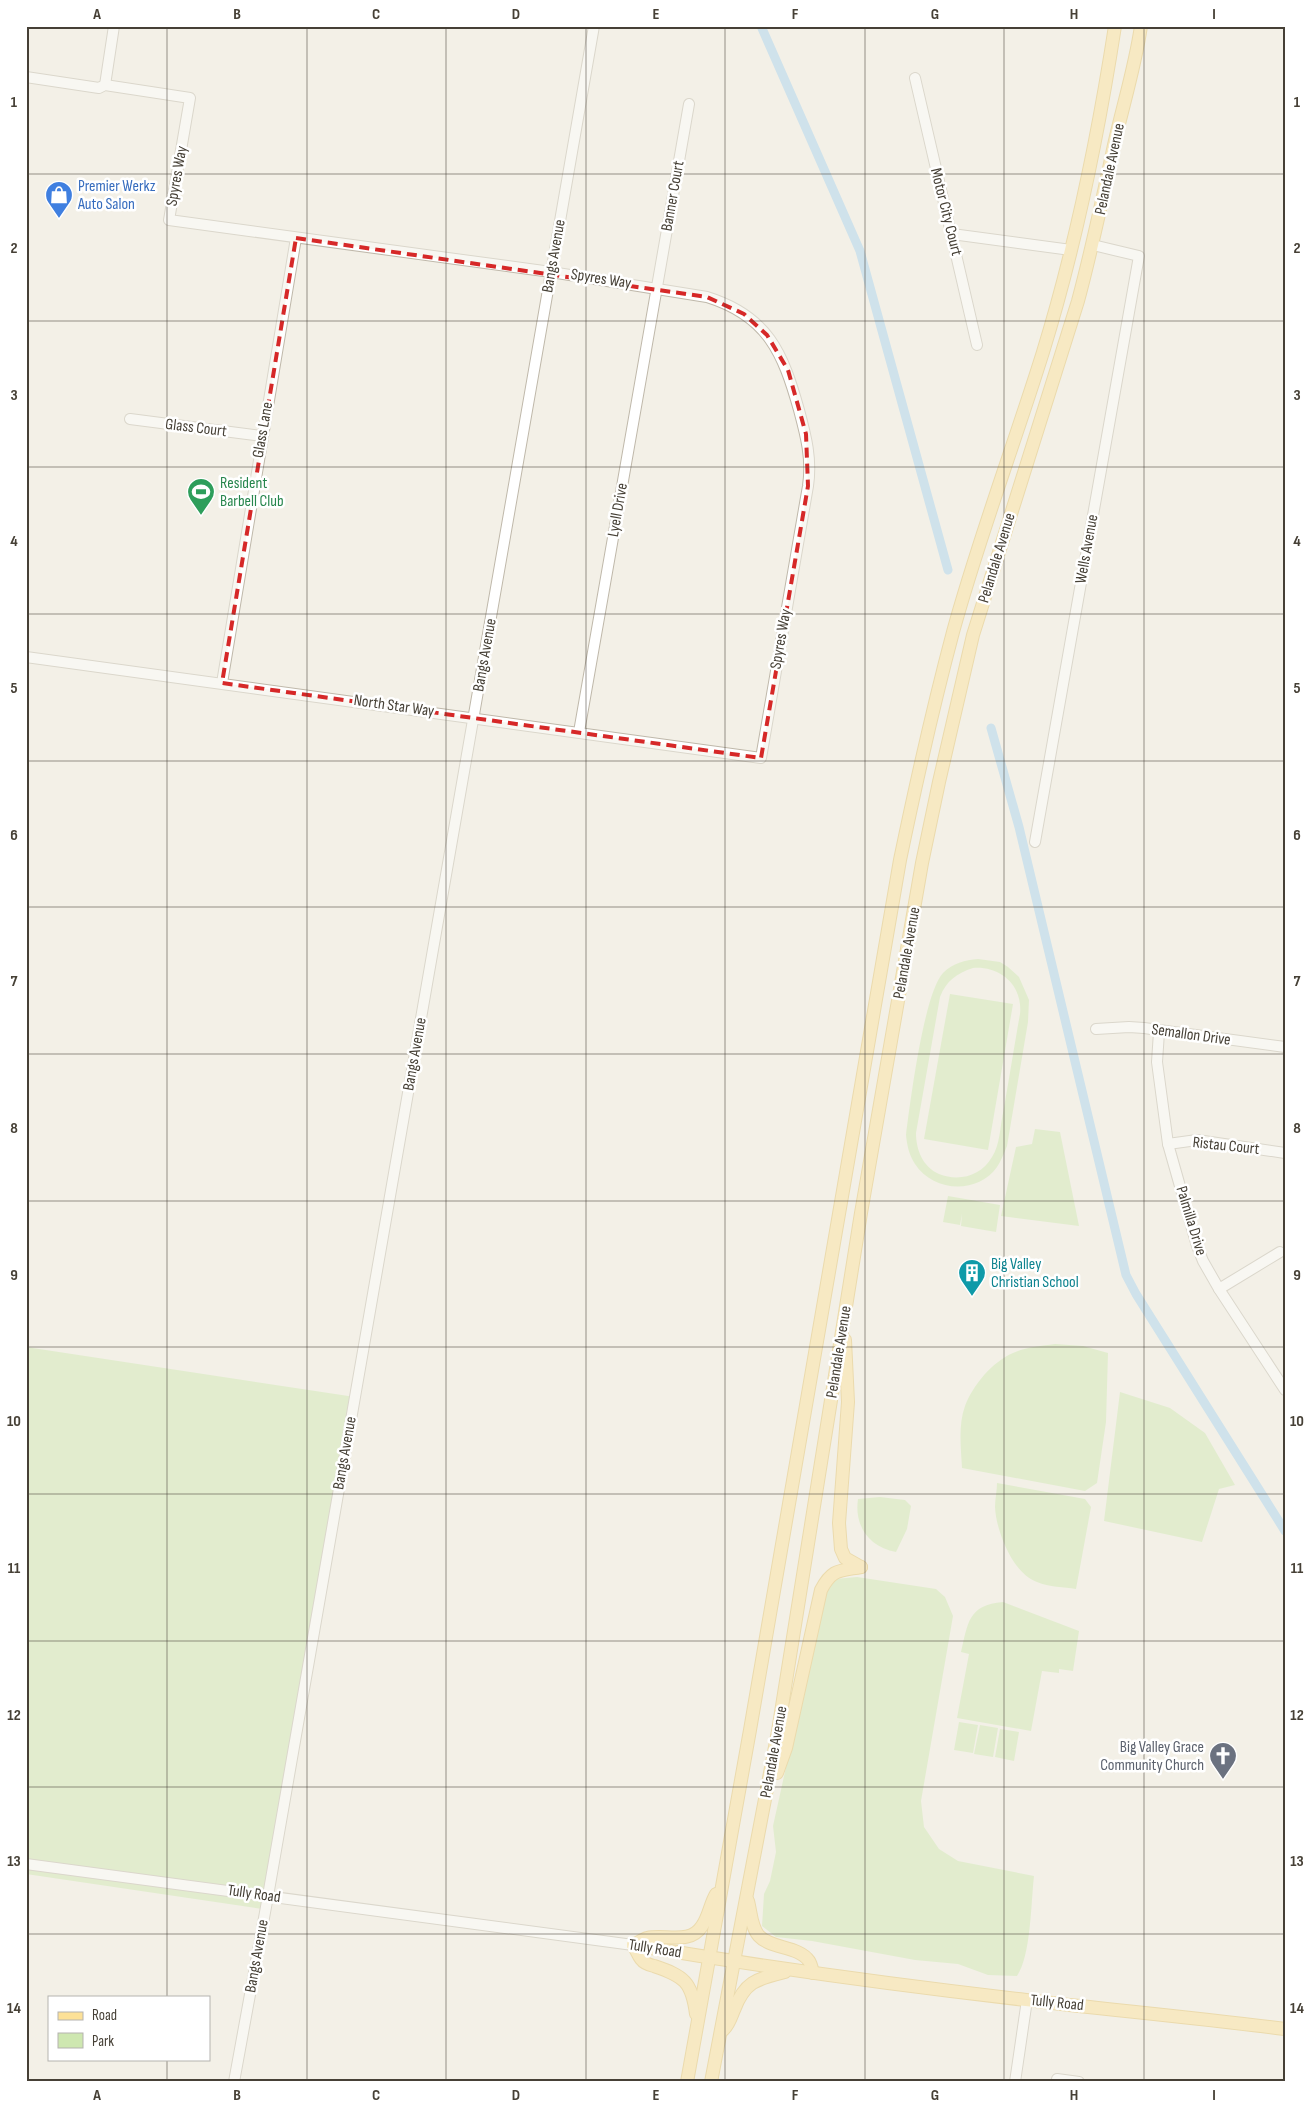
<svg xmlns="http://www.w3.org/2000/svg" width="1311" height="2108" viewBox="0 0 1311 2108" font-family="'Sofia Sans Condensed',sans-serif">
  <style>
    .green { fill: #cee7b0; fill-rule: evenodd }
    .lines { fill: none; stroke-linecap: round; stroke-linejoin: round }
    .canal { stroke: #a4d0ef; stroke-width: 9 }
    .minor-casing { stroke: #bfb8aa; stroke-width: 12 }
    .major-casing { stroke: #e2bf66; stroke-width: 14 }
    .minor { stroke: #fff; stroke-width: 10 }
    .major { stroke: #fde197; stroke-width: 12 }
    .marked { fill: none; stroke: #d62828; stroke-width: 4; stroke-dasharray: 10 6; stroke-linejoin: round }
    .grid { fill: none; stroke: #464036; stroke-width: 1; stroke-opacity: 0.55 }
    .labels { text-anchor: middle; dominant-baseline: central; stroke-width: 5; stroke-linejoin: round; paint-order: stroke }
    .street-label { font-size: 16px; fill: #464036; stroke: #fff }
    .shop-label { font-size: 16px; fill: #366cbe; stroke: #fff; text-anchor: start }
    .leisure-label { font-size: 16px; fill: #27864d; stroke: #fff; text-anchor: start }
    .culture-label { font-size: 16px; fill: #0d838f; stroke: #fff; text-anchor: start }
    .worship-label { font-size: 16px; fill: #5b616d; stroke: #fff; text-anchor: end }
    .neatline { fill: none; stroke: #464036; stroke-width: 2 }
    .grid-label { font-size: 16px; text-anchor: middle; font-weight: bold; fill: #464036 }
  </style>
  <rect width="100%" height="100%" fill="#f3f0e7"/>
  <!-- green -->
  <g class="green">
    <path d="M978 959 1000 962 1008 967 1019 977 1029 1000 1028 1022 1007 1146C1004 1153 1001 1161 997 1167 977 1195 933 1192 915 1164 909 1155 907 1145 906 1135 910 1103 924 993 943 973 953 963 965 960 978 959ZM973 968C1001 966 1023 986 1020 1014 1014 1047 1009 1080 1003 1113 1000 1127 1000 1145 992 1157 981 1176 959 1182 939 1174 923 1167 916 1150 916 1133L940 997C946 981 957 973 973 968Z"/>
    <path d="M950 994 1013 1004 988 1150 924 1139Z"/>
    <path d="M1035 1129 1060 1132 1079 1226 1001 1216 1016 1147 1032 1144Z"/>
    <path d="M948 1196 1000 1205 996 1232 961 1226 962 1214 960 1225 943 1222Z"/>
    <path d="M1055 1344 1083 1346 1108 1353 1106 1422 1097 1483 1085 1491 962 1468C961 1448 958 1425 965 1406 973 1385 992 1362 1013 1353 1026 1347 1041 1346 1055 1344Z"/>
    <path d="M26 1347 355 1397 269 1910 26 1874Z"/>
    <path d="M1120 1392 1170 1408 1205 1433 1235 1485 1219 1489 1202 1542 1104 1521Z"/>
    <path d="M997 1483 1085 1499 1091 1507 1076 1589C1064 1587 1049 1587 1037 1582 1013 1574 996 1531 995 1507 995 1499 997 1491 997 1483Z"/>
    <path d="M880 1497 905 1500 911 1506 907 1529 896 1552C869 1547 854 1526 858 1499Z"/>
    <path d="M857 1577 936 1589 945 1597 953 1616 921 1801 924 1827 939 1849 958 1861 1034 1876C1031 1902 1031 1956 1017 1976L988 1975 958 1964 915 1960 812 1941 776 1937 762 1926 764 1894 770 1881 776 1852 773 1826 824 1595 835 1579Z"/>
    <path d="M1003 1602 1079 1631 1073 1671 1059 1669V1673L1042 1671 1031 1731 957 1718 969 1654 961 1652C968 1623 968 1605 1003 1602Z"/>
    <path d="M959 1722 978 1725 973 1753 954 1750Z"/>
    <path d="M980 1725 998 1728 993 1757 974 1754Z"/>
    <path d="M1000 1729 1019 1732 1014 1761 995 1757Z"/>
  </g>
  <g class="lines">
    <!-- canal -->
    <g class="canal">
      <path d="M761 26 860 251 948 570"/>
      <path d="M991 728 1019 827 1126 1275 1136 1294 1285 1531"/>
    </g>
    <defs>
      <g id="minor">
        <path d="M26 77 99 88 105 85 190 98 169 220 551 272 707 297C768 316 783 353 799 410 806 436 812 459 808 486L761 758 26 657"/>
        <path d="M915 78 977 345"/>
        <path d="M105 85 114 26"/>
        <path d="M952 234 1071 250"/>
        <path d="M130 419 262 436"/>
        <path d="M222 683 296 238"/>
        <path d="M579 732 689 104"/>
        <path d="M1035 842 1139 256 1093 245"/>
        <path d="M1096 1029 1129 1027 1144 1028 1285 1047"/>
        <path d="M1159 1032 1157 1062 1168 1144 1197 1246 1203 1261 1219 1289 1285 1390"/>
        <path d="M1168 1144 1197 1140 1285 1153"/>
        <path d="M1219 1289 1280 1252"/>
        <path d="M26 1864 633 1945"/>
        <path d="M1057 2079 1079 2082"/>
        <path d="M234 2082 268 1896 594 26"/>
        <path d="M1015 2082 1027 2000"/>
      </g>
      <g id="major">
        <path d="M845 1340 848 1402 839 1523 841 1549 845 1558 861 1567"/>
        <path d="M777 1773 786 1748 821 1590C832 1569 839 1571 861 1567"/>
        <path d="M748 1901C751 1912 751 1927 759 1936 771 1949 799 1946 809 1961 811 1964 812 1969 813 1973"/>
        <path d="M633 1945C764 1967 895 1985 1026 2000 1112 2010 1199 2018 1285 2029"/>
        <path d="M633 1945C638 1943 643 1939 647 1938 666 1934 690 1945 702 1926 709 1916 710 1904 716 1894"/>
        <path d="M633 1945C636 1949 638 1955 641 1959 644 1963 649 1965 654 1966 684 1976 692 1982 696 2014"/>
        <path d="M723 2030C729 2025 731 2017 734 2010 745 1981 757 1979 785 1972"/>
        <path d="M687 2082 750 1730 900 860C916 783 933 707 953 632 979 537 1014 445 1043 352 1076 245 1098 136 1115 26"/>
        <path d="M711 2082 778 1731 861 1213 922 863 939 782 973 635 1078 301C1092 249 1103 197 1114 145 1123 105 1135 67 1141 26"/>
      </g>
    </defs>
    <!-- minor casing -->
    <use href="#minor" class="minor-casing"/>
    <!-- major casing -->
    <use href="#major" class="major-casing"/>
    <!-- minor -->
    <use href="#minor" class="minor"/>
    <!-- major -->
    <use href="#major" class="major"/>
  </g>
  <!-- marked area -->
  <path d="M0 0H1311V2108H0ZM296 238 707 297 744 314 767 335 788 370 806 434 808 486 761 758 222 683Z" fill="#f3f0e7" fill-opacity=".55" fill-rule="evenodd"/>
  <path class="marked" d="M296 238 707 297 744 314 767 335 788 370 806 434 808 486 761 758 222 683Z"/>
  <!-- grid -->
  <path class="grid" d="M167 26V1997M307 26V2082M446 26V2082M586 26V2082M725 26V2082M865 26V2082M1004 26V2082M1144 26V2082M26 174H1285M26 321H1285M26 467H1285M26 614H1285M26 761H1285M26 907H1285M26 1054H1285M26 1201H1285M26 1347H1285M26 1494H1285M26 1641H1285M26 1787H1285M26 1934H1285M167 2059V2082"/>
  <!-- icons -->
  <defs>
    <symbol id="shop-pin" viewBox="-11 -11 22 30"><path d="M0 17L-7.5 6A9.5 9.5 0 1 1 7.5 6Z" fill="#3f7fe0" stroke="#fff"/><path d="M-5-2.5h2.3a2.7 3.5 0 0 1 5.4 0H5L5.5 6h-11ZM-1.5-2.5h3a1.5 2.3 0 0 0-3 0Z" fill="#fff"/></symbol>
    <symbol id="stadium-pin" viewBox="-11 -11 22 30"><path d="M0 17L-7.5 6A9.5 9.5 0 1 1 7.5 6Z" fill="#2e9e5b" stroke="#fff"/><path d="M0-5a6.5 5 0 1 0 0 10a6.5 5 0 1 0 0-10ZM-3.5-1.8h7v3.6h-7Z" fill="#fff"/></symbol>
    <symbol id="building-pin" viewBox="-11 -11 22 30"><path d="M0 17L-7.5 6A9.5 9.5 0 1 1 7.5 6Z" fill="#0f9aa8" stroke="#fff"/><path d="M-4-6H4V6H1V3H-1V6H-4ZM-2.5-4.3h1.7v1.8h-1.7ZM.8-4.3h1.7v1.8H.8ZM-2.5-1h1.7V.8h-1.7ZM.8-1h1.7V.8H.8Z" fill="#fff"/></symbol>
    <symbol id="church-pin" viewBox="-11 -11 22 30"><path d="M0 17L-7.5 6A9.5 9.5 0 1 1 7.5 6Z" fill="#6b7280" stroke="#fff"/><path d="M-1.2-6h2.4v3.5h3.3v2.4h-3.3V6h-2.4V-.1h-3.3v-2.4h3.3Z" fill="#fff"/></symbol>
  </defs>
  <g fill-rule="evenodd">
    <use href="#shop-pin" x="43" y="179" width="32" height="43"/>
    <use href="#stadium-pin" x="185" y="476" width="32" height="43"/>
    <use href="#building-pin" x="956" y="1257" width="32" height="43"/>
    <use href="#church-pin" x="1207" y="1740" width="32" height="43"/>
  </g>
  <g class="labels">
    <!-- street labels -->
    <g class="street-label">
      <text transform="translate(1110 169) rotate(-78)">Pelandale Avenue</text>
      <text transform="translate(177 176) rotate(-80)">Spyres Way</text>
      <text transform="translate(673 196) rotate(-80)">Banner Court</text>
      <text transform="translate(946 212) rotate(76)">Motor City Court</text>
      <text transform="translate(554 256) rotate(-80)">Bangs Avenue</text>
      <text transform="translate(601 279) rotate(9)">Spyres Way</text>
      <text transform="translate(196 428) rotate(7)">Glass Court</text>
      <text transform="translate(263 430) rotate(-80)">Glass Lane</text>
      <text transform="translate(618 510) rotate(-80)">Lyell Drive</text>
      <text transform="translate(1087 549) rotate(-80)">Wells Avenue</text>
      <text transform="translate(997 558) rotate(-73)">Pelandale Avenue</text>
      <text transform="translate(781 639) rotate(-80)">Spyres Way</text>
      <text transform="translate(485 655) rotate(-80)">Bangs Avenue</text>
      <text transform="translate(394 706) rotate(8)">North Star Way</text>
      <text transform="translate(907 953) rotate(-80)">Pelandale Avenue</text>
      <text transform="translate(1191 1035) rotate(8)">Semallon Drive</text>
      <text transform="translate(415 1054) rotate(-80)">Bangs Avenue</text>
      <text transform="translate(1226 1146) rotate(6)">Ristau Court</text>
      <text transform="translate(1191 1221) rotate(73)">Palmilla Drive</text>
      <text transform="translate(839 1352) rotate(-81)">Pelandale Avenue</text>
      <text transform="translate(345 1453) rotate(-80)">Bangs Avenue</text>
      <text transform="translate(774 1752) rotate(-80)">Pelandale Avenue</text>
      <text transform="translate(254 1894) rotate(8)">Tully Road</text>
      <text transform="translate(655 1949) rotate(9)">Tully Road</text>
      <text transform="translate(257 1956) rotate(-80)">Bangs Avenue</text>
      <text transform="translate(1057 2003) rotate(6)">Tully Road</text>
    </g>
    <!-- shop labels -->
    <g class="shop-label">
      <text x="78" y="186">Premier Werkz<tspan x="78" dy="18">Auto Salon</tspan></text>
    </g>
    <!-- leisure labels -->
    <g class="leisure-label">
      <text x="220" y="483">Resident<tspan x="220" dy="18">Barbell Club</tspan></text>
    </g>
    <!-- culture labels -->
    <g class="culture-label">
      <text x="991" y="1264">Big Valley<tspan x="991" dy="18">Christian School</tspan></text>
    </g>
    <!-- worship labels -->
    <g class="worship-label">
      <text x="1204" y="1747">Big Valley Grace<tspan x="1204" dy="18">Community Church</tspan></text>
    </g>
  </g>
  <!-- border -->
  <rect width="1311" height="2108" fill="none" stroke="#ffffff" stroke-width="55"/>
  <!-- legend -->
  <rect x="48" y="1996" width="162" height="65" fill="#ffffff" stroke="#b5b3af"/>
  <rect x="58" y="2012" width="25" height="8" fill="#fde197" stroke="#b5b3af"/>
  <text x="92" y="2020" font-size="15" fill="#464036">Road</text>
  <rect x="58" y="2033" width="25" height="15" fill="#cee7b0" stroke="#b5b3af"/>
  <text x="92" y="2046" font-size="15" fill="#464036">Park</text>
  <rect x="28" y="28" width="1256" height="2052" class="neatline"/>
  <g class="grid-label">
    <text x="97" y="19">A</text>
    <text x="237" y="19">B</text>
    <text x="376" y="19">C</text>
    <text x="516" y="19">D</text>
    <text x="656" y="19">E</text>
    <text x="795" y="19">F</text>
    <text x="935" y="19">G</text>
    <text x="1074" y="19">H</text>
    <text x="1214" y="19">I</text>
    <text x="14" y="107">1</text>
    <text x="1297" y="107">1</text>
    <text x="14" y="253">2</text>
    <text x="1297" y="253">2</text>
    <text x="14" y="400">3</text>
    <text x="1297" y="400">3</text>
    <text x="14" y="546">4</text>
    <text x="1297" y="546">4</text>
    <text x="14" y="693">5</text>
    <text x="1297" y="693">5</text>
    <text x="14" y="840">6</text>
    <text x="1297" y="840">6</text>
    <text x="14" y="986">7</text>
    <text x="1297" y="986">7</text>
    <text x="14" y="1133">8</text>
    <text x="1297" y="1133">8</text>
    <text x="14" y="1280">9</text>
    <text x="1297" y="1280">9</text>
    <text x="14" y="1426">10</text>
    <text x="1297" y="1426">10</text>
    <text x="14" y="1573">11</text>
    <text x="1297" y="1573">11</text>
    <text x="14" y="1720">12</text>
    <text x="1297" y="1720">12</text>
    <text x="14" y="1866">13</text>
    <text x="1297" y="1866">13</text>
    <text x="14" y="2013">14</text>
    <text x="1297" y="2013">14</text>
    <text x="97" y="2100">A</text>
    <text x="237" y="2100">B</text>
    <text x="376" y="2100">C</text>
    <text x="516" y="2100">D</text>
    <text x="656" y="2100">E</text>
    <text x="795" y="2100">F</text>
    <text x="935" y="2100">G</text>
    <text x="1074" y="2100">H</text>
    <text x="1214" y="2100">I</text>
  </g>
</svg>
